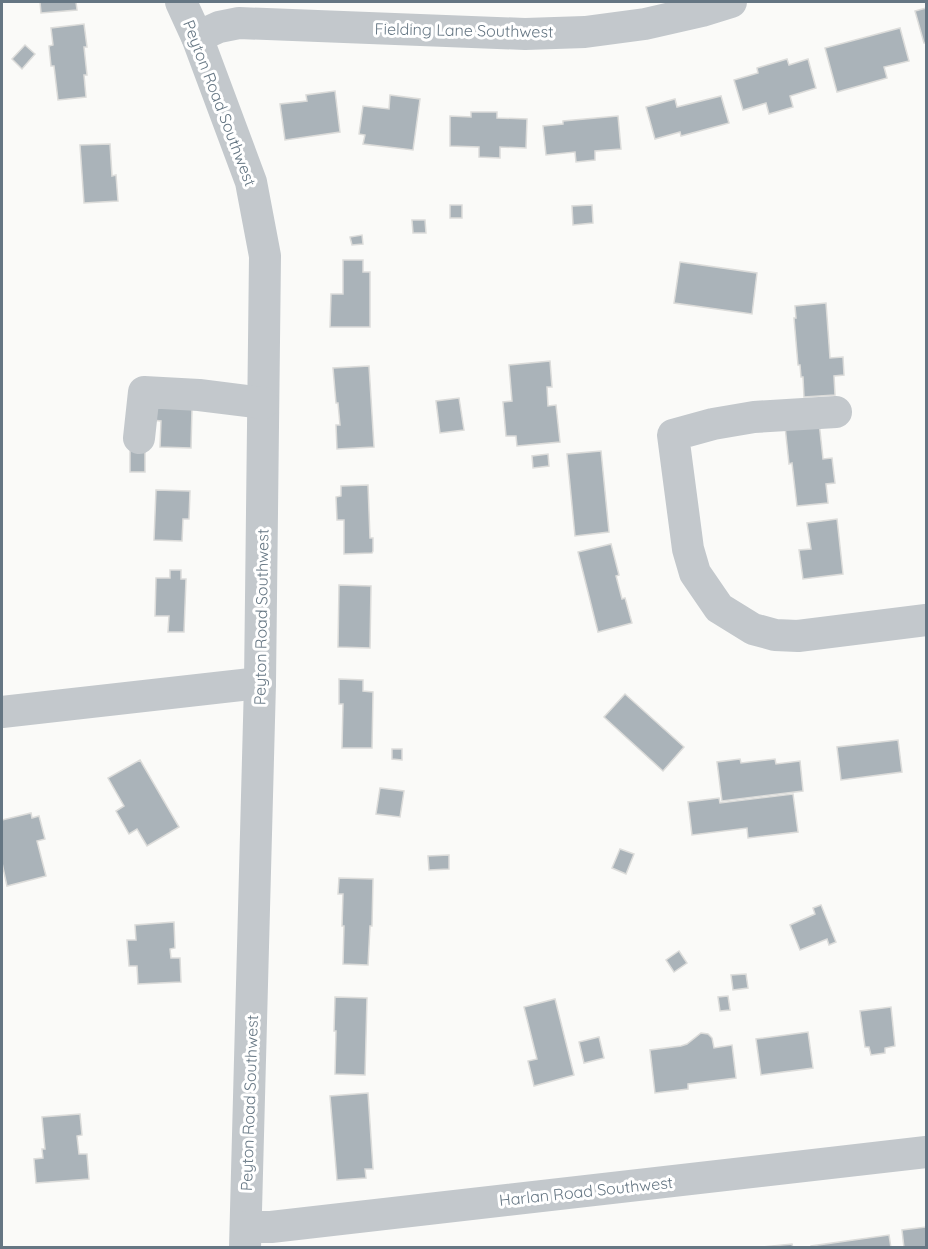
<svg xmlns="http://www.w3.org/2000/svg" width="928" height="1249" viewBox="0 0 928 1249" font-family="Quicksand,sans-serif">
  <style>
    .building { fill: #aab3b9; stroke: #dcdcda; stroke-width: 1.5 }
    .lines { fill: none; stroke-linecap: round; stroke-linejoin: round }
    .minor { stroke: #c3c8cc; stroke-width: 32 }
    .labels { text-anchor: middle; dominant-baseline: central; stroke-width: 6; stroke-linejoin: round; paint-order: stroke }
    .street-label { font-size: 16px; fill: #657683; stroke: #fff }
  </style>
  <rect width="100%" height="100%" fill="#fafaf8"/>
  <!-- building -->
  <g class="building">
    <path d="M40 2H76L77 10 41 13Z"/>
    <path d="M926 8V43H924L915 11Z"/>
    <path d="M84 24 87 47H84L87 75H84L86 97 58 100 54 66H51L49 46 53 45 51 28Z"/>
    <path d="M900 28 909 61 884 67 887 78 837 92 825 48Z"/>
    <path d="M25 45 35 54 22 69 12 59Z"/>
    <path d="M787 59 789 65 808 59 816 88 790 96 793 107 769 114 766 103 743 110 734 80 758 73 757 68Z"/>
    <path d="M335 91 340 132 285 140 280 104 307 101 306 95Z"/>
    <path d="M390 95 420 99 413 150 363 144 365 135 359 134 363 106 389 109Z"/>
    <path d="M721 96 729 123 681 136 680 132 655 139 646 107 675 99 677 107Z"/>
    <path d="M471 112H497V118L527 119 526 148 500 147V158L479 157V147L450 146V116L471 117Z"/>
    <path d="M618 116 621 149 595 151V160L576 162 575 152 546 155 543 126 563 124V121Z"/>
    <path d="M110 144 112 176 116 175 118 201 84 203 80 145Z"/>
    <rect x="450" y="205" width="12" height="13"/>
    <path d="M592 205 593 223 573 225 572 206Z"/>
    <path d="M412 220H425L426 233H413Z"/>
    <path d="M362 235 363 244 352 245 350 237Z"/>
    <path d="M343 260H363V272H370V327H330L331 294H343Z"/>
    <path d="M680 262 757 273 752 314 674 303Z"/>
    <path d="M826 303 830 358 843 357 844 375 834 376 835 395 804 397 803 377H801L800 365H798L794 318H796L795 306Z"/>
    <path d="M550 361 552 387H547L548 406 556 405 560 442 517 446 516 436H506L503 402 512 401 509 365Z"/>
    <path d="M369 366 374 447 337 449 336 425H340L338 403H336L333 368Z"/>
    <path d="M152 396 192 408 191 448 160 447 161 421 151 420Z"/>
    <path d="M459 398 464 430 440 433 436 401Z"/>
    <path d="M819 422 823 459 832 458 835 483 826 484 828 503 797 506 792 463 789 464 785 426Z"/>
    <rect x="130" y="442" width="15" height="30"/>
    <path d="M601 451 609 532 575 536 567 454Z"/>
    <path d="M548 454 549 466 533 468 532 456Z"/>
    <path d="M368 485 370 538H373V551L372 553 344 554V520H337L336 497 341 496V486Z"/>
    <path d="M156 490 190 491 189 519H183L182 541 154 540Z"/>
    <path d="M837 519 843 574 803 579 799 550 811 549 807 523Z"/>
    <path d="M611 544 619 575 616 576 622 599 625 598 632 623 598 632 578 552Z"/>
    <path d="M170 570H181V579H186L184 632H168L169 616H155L156 578H170Z"/>
    <path d="M339 585 371 586 370 648 338 647Z"/>
    <path d="M339 679 363 680V691L373 692 372 748H342L343 704H339Z"/>
    <path d="M625 694 684 747 663 771 604 717Z"/>
    <path d="M898 740 902 772 841 780 837 747Z"/>
    <path d="M392 749H402V760L392 759Z"/>
    <path d="M740 759 741 763 775 759 776 764 800 761 803 791 722 801 717 762Z"/>
    <path d="M140 760 179 827 147 846 137 829 129 834 116 811 124 806 108 778Z"/>
    <path d="M380 788 404 791 400 817 376 814Z"/>
    <path d="M793 794 798 832 748 838 747 828 692 835 688 802 719 798 720 803Z"/>
    <path d="M31 813 32 818 39 816 45 839 37 841 46 876 7 886 2 863V820Z"/>
    <path d="M620 849 634 854 626 874 612 868Z"/>
    <path d="M449 855V869L429 870 428 856Z"/>
    <path d="M339 878 373 879 372 926H370L368 965 343 964 344 926H342L343 894H338Z"/>
    <path d="M821 905 836 942 829 945 827 939 800 950 790 925 815 914 813 908Z"/>
    <path d="M174 922 175 948 170 949 171 958H180L181 982 138 984 137 966H129L127 940H136L135 925Z"/>
    <path d="M679 951 687 963 674 972 666 960Z"/>
    <path d="M746 974 748 988 733 990 731 975Z"/>
    <path d="M728 996 730 1010 720 1011 718 997Z"/>
    <path d="M335 997 367 998 365 1075 335 1074 336 1031H334Z"/>
    <path d="M555 999 574 1075 534 1086 528 1061 537 1059 524 1007Z"/>
    <path d="M891 1007 895 1046 885 1048V1053L871 1055 869 1047H865L860 1011Z"/>
    <path d="M808 1032 813 1068 761 1075 756 1039Z"/>
    <path d="M701 1033 708 1034 712 1038 714 1048 732 1045 736 1078 688 1084V1089L655 1093 650 1050 681 1046 687 1044Z"/>
    <path d="M599 1037 604 1058 584 1063 579 1042Z"/>
    <path d="M368 1093 373 1169H365L366 1178 337 1180 330 1096Z"/>
    <path d="M80 1114 82 1135 77 1136 79 1154H87L89 1179 36 1183 34 1159 43 1158 42 1149H45L42 1117Z"/>
    <path d="M926 1227V1248H904L902 1230Z"/>
    <path d="M889 1235 891 1248H811V1246Z"/>
    <path d="M792 1244 793 1248H753Z"/>
  </g>
  <g class="lines">
    <!-- minor -->
    <g class="minor">
      <path d="M181 2 197 37 251 182 265 256 260 683 245 1248"/>
      <path d="M197 37 219 27 239 23 525 34 585 32 645 24 702 11 731 2"/>
      <path d="M836 412 754 417 713 424 673 435 688 549 695 573 719 608 753 629 775 635 798 636 926 620"/>
      <path d="M139 438 144 392 199 395 263 403"/>
      <path d="M2 712 260 683"/>
      <path d="M246 1227H271L926 1152"/>
    </g>
  </g>
  <g class="labels">
    <!-- street labels -->
    <g class="street-label">
      <text transform="translate(464 30) rotate(1)">Fielding Lane Southwest</text>
      <text transform="translate(220 103) rotate(69)">Peyton Road Southwest</text>
      <text transform="translate(261 617) rotate(-89)">Peyton Road Southwest</text>
      <text transform="translate(249 1103) rotate(-88)">Peyton Road Southwest</text>
      <text transform="translate(586 1191) rotate(-6)">Harlan Road Southwest</text>
    </g>
  </g>
  <!-- border -->
  <rect width="928" height="1249" fill="none" stroke="#657683" stroke-width="6"/>
</svg>
